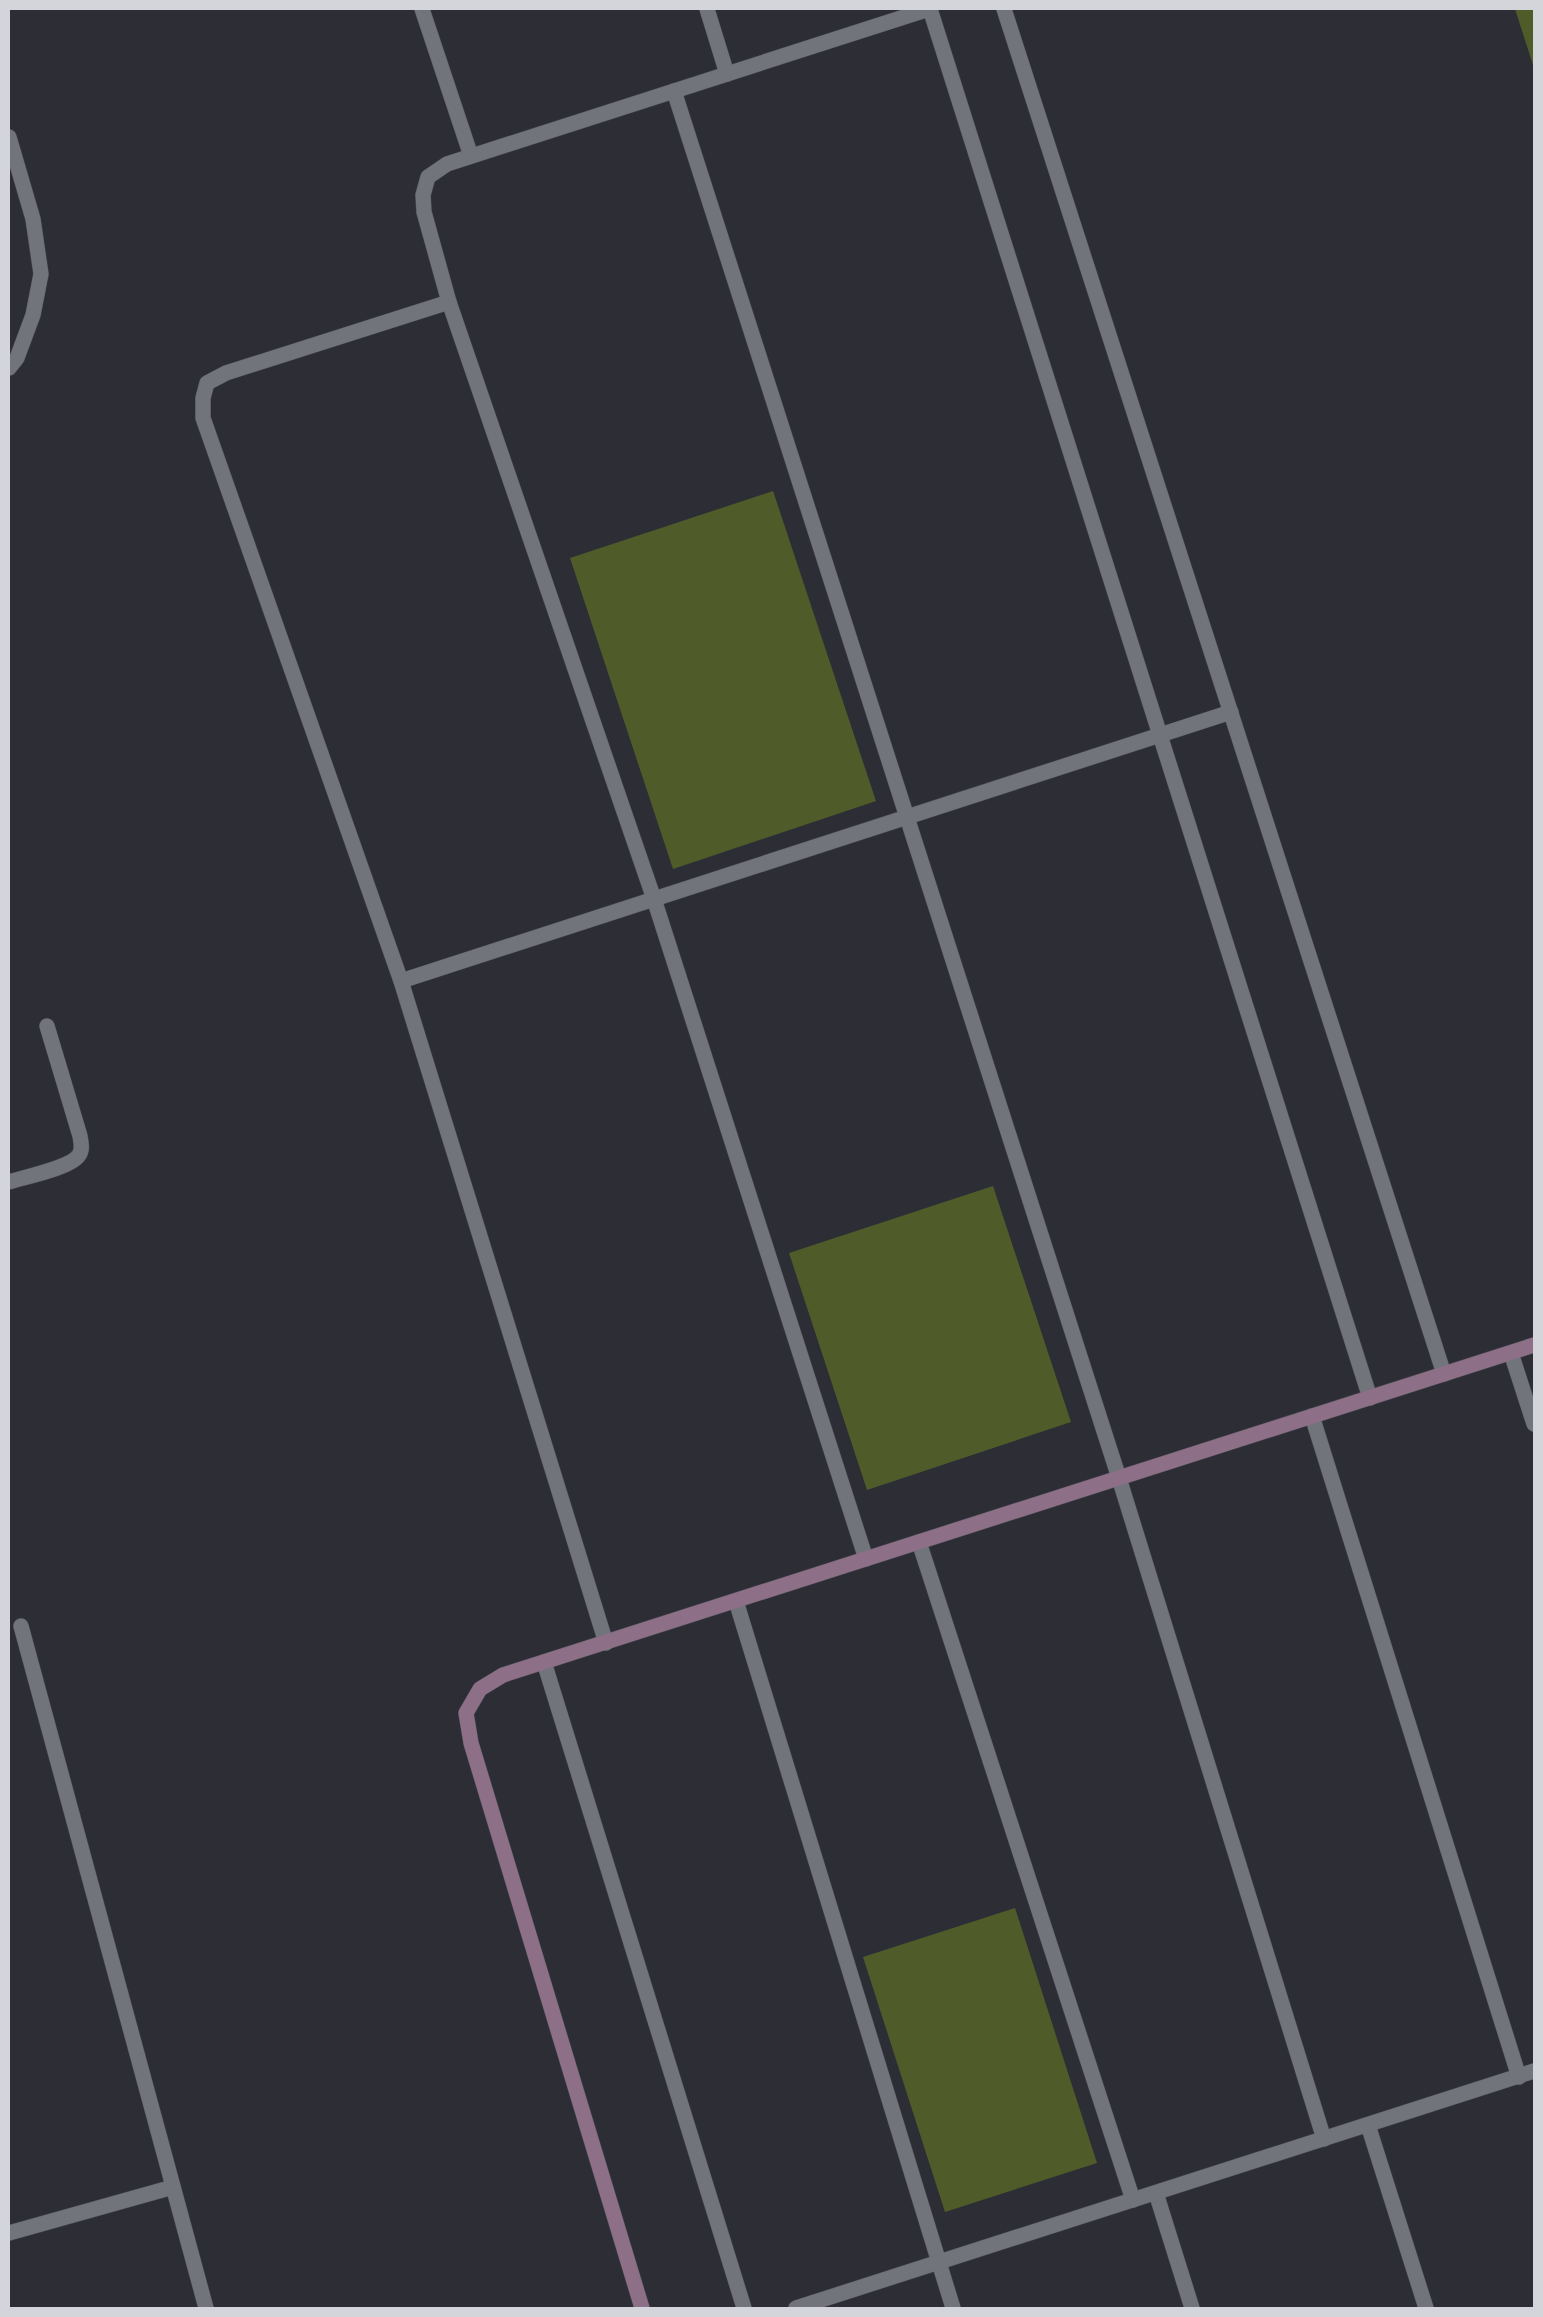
<svg xmlns="http://www.w3.org/2000/svg" width="1543" height="2317" viewBox="0 0 1543 2317" font-family="Ubuntu,sans-serif">
  <style>
    .green { fill: #4f5b29 }
    .lines { fill: none; stroke-linecap: round; stroke-linejoin: round }
    .lane-casing { stroke: #4a4c51; stroke-width: 16 }
    .street-casing { stroke: #4a4c51; stroke-width: 16 }
    .secondary-casing { stroke: #4a4c51; stroke-width: 16 }
    .lane { stroke: #71747b; stroke-width: 15 }
    .street { stroke: #71747b; stroke-width: 15 }
    .secondary { stroke: #8e6f88; stroke-width: 15 }
  </style>
  <rect width="100%" height="100%" fill="#2d2e35"/>
  <!-- green -->
  <g class="green">
    <path d="M1515 9H1534V68Z"/>
    <path d="M773 491 876 801 673 869 570 558Z"/>
    <path d="M993 1186 1071 1422 867 1490 789 1253Z"/>
    <path d="M1015 1908 1097 2163 945 2212 863 1957Z"/>
  </g>
  <g class="lines">
    <defs>
      <g id="lane">
        <path d="M9 137 33 219 41 274 33 315 17 358 9 368"/>
        <path d="M9 1182C24 1177 71 1168 79 1155 83 1149 81 1143 80 1136L47 1026"/>
      </g>
      <g id="street">
        <path d="M422 9 471 156"/>
        <path d="M707 9 727 74"/>
        <path d="M930 9 1370 1398"/>
        <path d="M1004 9 1444 1374"/>
        <path d="M674 91 1119 1478 1324 2139"/>
        <path d="M449 302 226 373 207 383 203 398V418L401 981 606 1643"/>
        <path d="M401 981 1231 712"/>
        <path d="M1511 1353 1534 1424"/>
        <path d="M1312 1416 1519 2077"/>
        <path d="M919 1542 1133 2200"/>
        <path d="M866 1559 654 899 449 302 424 212 423 195 428 177 447 164 929 9"/>
        <path d="M736 1601 953 2308"/>
        <path d="M21 1626 206 2308"/>
        <path d="M544 1662 744 2308"/>
        <path d="M1368 2125 1426 2308"/>
        <path d="M1156 2193 1192 2308"/>
        <path d="M9 2233 173 2187"/>
        <path d="M796 2308 1534 2071"/>
      </g>
      <path id="secondary" d="M642 2308 471 1743 466 1713 480 1689 503 1675 1534 1345"/>
    </defs>
    <!-- lane casing -->
    <use href="#lane" class="lane-casing"/>
    <!-- street casing -->
    <use href="#street" class="street-casing"/>
    <!-- secondary casing -->
    <use href="#secondary" class="secondary-casing"/>
    <!-- lane -->
    <use href="#lane" class="lane"/>
    <!-- street -->
    <use href="#street" class="street"/>
    <!-- secondary -->
    <use href="#secondary" class="secondary"/>
  </g>
  <!-- border -->
  <rect width="1543" height="2317" fill="none" stroke="#d4d5da" stroke-width="20"/>
</svg>
